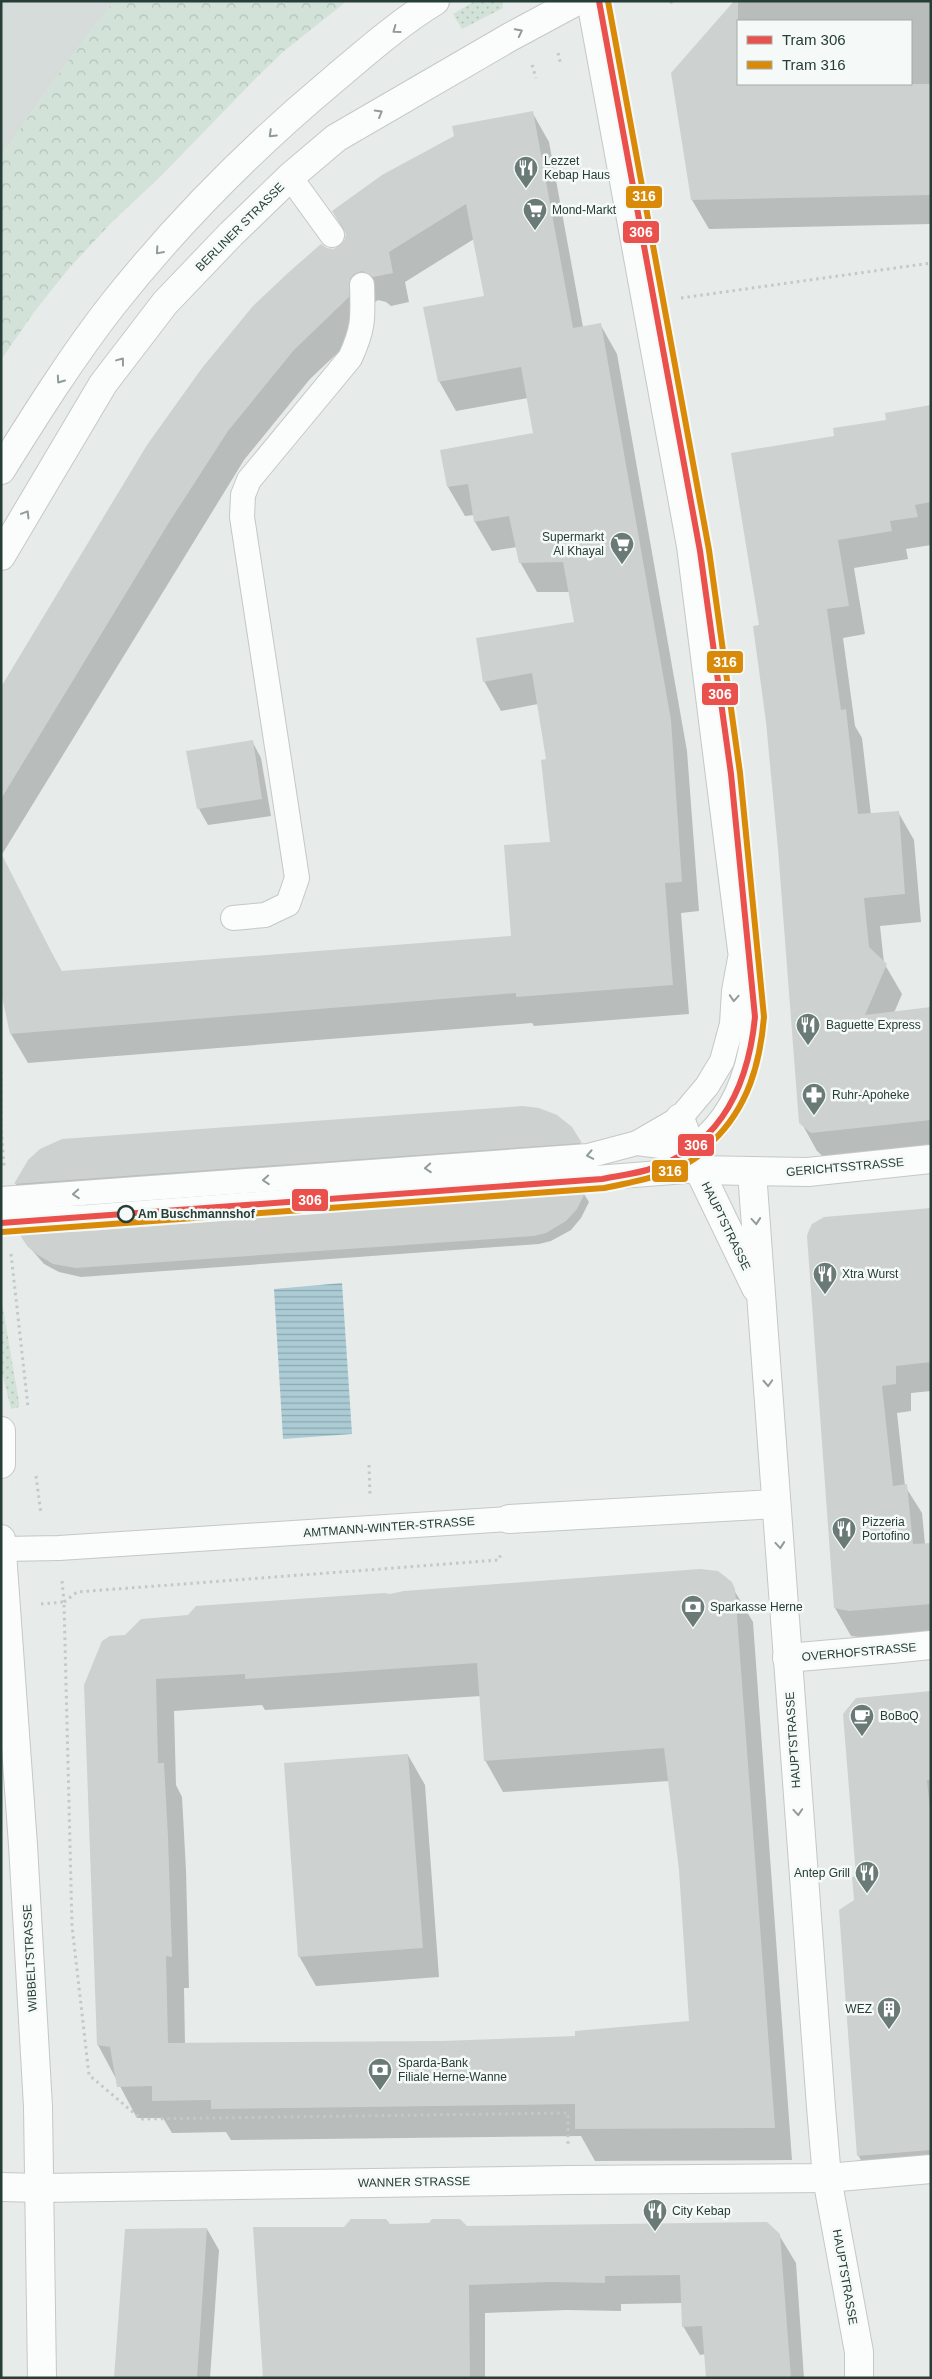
<svg xmlns="http://www.w3.org/2000/svg" width="932" height="2379" viewBox="0 0 932 2379" font-family="Arial,sans-serif">
  <style>
    .built { fill: #d5dcd9 }
    .grass { fill: url(#grass-dots) }
    .forest { fill: url(#forest-crowns) }
    .water { fill: url(#water-rules) }
    .shadow { fill: #0003; fill-rule: evenodd }
    .building { fill: #cdd2d0; fill-rule: evenodd }
    .lines { fill: none; stroke-linecap: round; stroke-linejoin: round }
    .service-casing { stroke: #c4c8c6; stroke-width: 26 }
    .pedestrian-casing { stroke: #c4c8c6; stroke-width: 30 }
    .minor-casing { stroke: #c4c8c6; stroke-width: 30 }
    .secondary-casing { stroke: #c4c9c7; stroke-width: 30 }
    .path { stroke: #c2cac8; stroke-width: 3; stroke-dasharray: 2.5 4; stroke-linecap: butt }
    .service { stroke: #fbfcfc; stroke-width: 24 }
    .pedestrian { stroke: #fbfcfc; stroke-width: 28 }
    .minor { stroke: #fbfcfc; stroke-width: 28 }
    .secondary { stroke: #fbfcfc; stroke-width: 28 }
    .tram-1-casing { stroke: #f5f9f7; stroke-width: 10 }
    .tram-2-casing { stroke: #f5f9f7; stroke-width: 10 }
    .tram-1 { stroke: #ea504c; stroke-width: 6 }
    .tram-2 { stroke: #d98a09; stroke-width: 6 }
    .oneway { stroke: #909c9a }
    .stop-dot { fill: #f5f9f7; stroke: #263d38; stroke-width: 2.5 }
    .labels { text-anchor: middle; dominant-baseline: central; stroke-width: 5; stroke-linejoin: round; paint-order: stroke }
    .poi-label { font-size: 12px; fill: #263d38; stroke: #f5f9f7; text-anchor: start }
    .street-label { font-size: 12px; fill: #263d38; stroke: #f5f9f7 }
    .stop-label { font-size: 12px; font-weight: bold; fill: #263d38; stroke: #f5f9f7; text-anchor: start }
    .line-badge { stroke: #f5f9f7; stroke-width: 2 }
    .badge-label { font-size: 14px; text-anchor: middle; font-weight: bold; fill: #fff }
  </style>
  <defs>
    <pattern id="grass-dots" width="8" height="8" patternUnits="userSpaceOnUse" patternTransform="scale(1.25)"><rect width="8" height="8" fill="#d2e2d8"/><path d="M2 2h.1M6 6h.1" fill="none" stroke="#b4c3ba" stroke-width="1.8" stroke-linecap="round"/></pattern>
    <pattern id="forest-crowns" width="20" height="18" patternUnits="userSpaceOnUse" patternTransform="scale(1.25)"><rect width="20" height="18" fill="#d2e2d8"/><path d="M2 6a3 3 0 1 1 6 0M12 15a3 3 0 1 1 6 0" fill="none" stroke="#b4c3ba"/></pattern>
    <pattern id="water-rules" width="6" height="5" patternUnits="userSpaceOnUse" patternTransform="scale(1.25)"><rect width="6" height="5" fill="#acccd5"/><path d="M0 2.5h6" fill="none" stroke="#8ca7ae"/></pattern>
  </defs>
  <rect width="100%" height="100%" fill="#e7ebe9"/>
  <!-- built -->
  <path class="built" d="M1 1H114L60 72 1 156Z"/>
  <!-- grass -->
  <g class="grass">
    <path d="M475 1H502L503 8 462 29 453 14Z"/>
    <path d="M1 1296 19 1403V1407L11 1409 1 1369Z"/>
  </g>
  <!-- forest -->
  <path class="forest" d="M114 1H347L284 51 259 75 161 176 112 222 70 267 34 312 1 360V156L60 72Z"/>
  <!-- water -->
  <path class="water" d="M342 1283 352 1434 283 1439 274 1289Z"/>
  <!-- shadow -->
  <g class="shadow">
    <path d="M735 1H931V224L709 229 692 200ZM738 21H911V84H738Z"/>
    <path d="M532 112 549 142 583 327 600 324 617 354 687 751 699 911 681 913 689 1014 534 1026 532 1023 28 1063 11 1034 23 900 62 972 513 937 551 843 548 760 538 704 501 711 484 681 575 623 569 592H537L520 562 517 547 492 551 475 522 474 515 465 516 448 487 441 451 534 434 528 398 456 411 439 381 485 297 474 239 405 282 409 302 391 306 386 302 378 300 367 308 365 327 310 379 244 460 1 856V691L326 249 334 250 345 242 347 235 333 212Z"/>
    <path d="M931 407V545L906 549 908 559 854 568 865 634 843 638 855 726 862 738 871 815 898 812 914 840 921 922 880 926 884 963 902 994 894 1013 931 1009V1150L828 1161 817 1151 801 1122 761 626 836 437Z"/>
    <path d="M252 741 261 758 271 816 208 825 199 809Z"/>
    <path d="M571 1128 585 1151 20 1192 16 1184 29 1160Z"/>
    <path d="M584 1194 589 1202 581 1218 571 1230 551 1241 539 1244 81 1277 59 1272 44 1264 26 1243 90 1232Z"/>
    <path d="M931 1209V1391L911 1393V1411L897 1413 905 1486 922 1513 925 1544H931V1633L866 1638 851 1636 835 1608 809 1237Z"/>
    <path d="M734 1590 753 1622 754 1636 792 2160 595 2161 581 2136 231 2140 226 2132 172 2133 163 2118H137L98 2045 86 1685 390 1596ZM481 1696 485 1760 503 1792 669 1781 680 1870 691 2022 576 2037 443 2042 185 2044 184 1988H189L186 1870 182 1797 176 1785 174 1711 262 1705 265 1710Z"/>
    <path d="M931 1693V2179L874 2183 858 2155 855 1901 858 1878Z"/>
    <path d="M408 1755 425 1785 439 1977 316 1986 299 1956Z"/>
    <path d="M390 2225 779 2235 796 2263 804 2378H708L706 2354 700 2355 683 2326 682 2303 621 2304V2311L567 2310 485 2313V2378H264L344 2228Z"/>
    <path d="M207 2229 219 2250 210 2378H116Z"/>
  </g>
  <!-- building -->
  <g class="building">
    <path d="M734 1H738V84H931V195L691 200 671 73Z"/>
    <path d="M533 111 573 328 601 323 671 720 682 882 665 883 673 985 516 997V993L10 1034 1 992V853L61 971 511 936 504 845 550 842 541 760 546 759 532 673 483 682 476 638 574 622 563 562 519 563 509 516 474 522 468 484 447 487 440 450 533 433 521 367 438 382 423 307 484 296 466 204 389 252 393 273 373 277 362 271 354 274 350 279 349 297 294 350 228 431 168 524 1 799V687L147 445 202 368 253 306 289 272 321 244 327 248 334 249 344 241 346 234 343 227 332 211 382 175 454 136 452 126Z"/>
    <path d="M931 405V502L915 505 918 517 890 521 892 531 838 540 849 606 827 609 841 710 846 709 858 814 899 811 905 894 864 898 869 947 887 964 865 1015 931 1007V1120L811 1133 799 1123 778 849 766 722 753 626 759 625 731 453 834 436 833 428 886 420 885 413Z"/>
    <path d="M253 740 262 799 197 809 186 751Z"/>
    <path d="M523 1106 539 1108 557 1115 572 1127 582 1143 14 1184 28 1160 40 1149 62 1139Z"/>
    <path d="M585 1193 577 1209 566 1221 546 1233 534 1236 76 1268 53 1264 38 1255 28 1247 19 1234 90 1231Z"/>
    <path d="M931 1208V1362L896 1366V1384L882 1386 893 1486 907 1484 913 1544 931 1543V1604L849 1611 834 1608 807 1236 809 1230 812 1224 824 1217Z"/>
    <path d="M700 1569 718 1571 732 1582 735 1589 775 2128 575 2129V2104L211 2109V2100L152 2101V2086L117 2087 110 2047 97 2045 86 1741 84 1685 102 1641 110 1636 125 1635 141 1619 188 1615 196 1606 384 1593 390 1594 404 1591ZM477 1663 484 1761 664 1748 679 1870 689 2021 575 2031V2036L443 2041 168 2043 166 1956 172 1957 168 1837 164 1763H158L156 1679 245 1674V1679Z"/>
    <path d="M931 1691V1780H927L931 1820V2150L857 2156 839 1910 854 1900 852 1877 856 1876 843 1714 856 1698Z"/>
    <path d="M408 1754 423 1948 298 1957 284 1763Z"/>
    <path d="M351 2219H386L390 2224 429 2223 432 2219H460L467 2226 767 2222 780 2234 791 2378H706L702 2326 682 2327 680 2275 605 2276V2283L551 2282 469 2285 470 2378H263L253 2227H344Z"/>
    <path d="M207 2228 197 2378H114L125 2229Z"/>
  </g>
  <g class="lines">
    <defs>
      <g id="service">
        <path d="M290 177 332 235"/>
        <path d="M233 918 265 915 288 904 297 878 242 517 243 495 249 480 350 358C364 328 363 318 362 285"/>
        <path d="M637 1143 680 1118 707 1086 722 1061 732 1024 734 991 741 953"/>
        <path d="M677 1156C740 1126 761 1047 752 983 751 972 745 961 742 950"/>
        <path d="M1 1199 588 1156 637 1143 692 1150"/>
        <path d="M1 1221 89 1217 699 1170"/>
        <path d="M3 1549 59 1548 509 1519"/>
      </g>
      <g id="pedestrian">
        <path d="M699 1170 756 1288"/>
        <path d="M752 1172 821 2107 827 2178 859 2352V2378"/>
        <path d="M509 1519 775 1504"/>
        <path d="M787 1658 891 1649"/>
        <path d="M569 2180 827 2178 931 2169"/>
      </g>
      <g id="minor">
        <path d="M591 1 691 546 742 950"/>
        <path d="M680 1118 699 1170 808 1172 931 1159"/>
        <path d="M1 1431V1464"/>
        <path d="M1 1539 23 1845 38 2107 42 2378"/>
        <path d="M891 1649 931 1645"/>
        <path d="M1 2187 41 2188 569 2180"/>
      </g>
      <g id="secondary">
        <path d="M1 470C36 414 73 355 113 304 178 222 254 146 333 80 366 52 399 23 435 1"/>
        <path d="M1 556 103 384 165 303 231 234 290 177 336 138 510 37 577 1"/>
      </g>
    </defs>
    <!-- service casing -->
    <use href="#service" class="service-casing"/>
    <!-- pedestrian casing -->
    <use href="#pedestrian" class="pedestrian-casing"/>
    <!-- minor casing -->
    <use href="#minor" class="minor-casing"/>
    <!-- secondary casing -->
    <use href="#secondary" class="secondary-casing"/>
    <!-- path -->
    <g class="path">
      <path d="M671 1 672 6"/>
      <path d="M558 53 561 65"/>
      <path d="M532 65 536 78"/>
      <path d="M681 298 931 263"/>
      <path d="M1 1072V1127L4 1166"/>
      <path d="M11 1254 28 1407"/>
      <path d="M369 1465 370 1495"/>
      <path d="M36 1476 41 1514"/>
      <path d="M62 1581 64 1602"/>
      <path d="M64 1602 77 1592 499 1560 501 1553"/>
      <path d="M41 1604 64 1602 72 1926 89 2075 141 2119 568 2113V2145"/>
    </g>
    <!-- service -->
    <use href="#service" class="service"/>
    <!-- pedestrian -->
    <use href="#pedestrian" class="pedestrian"/>
    <!-- minor -->
    <use href="#minor" class="minor"/>
    <!-- secondary -->
    <use href="#secondary" class="secondary"/>
    <defs>
      <path id="tram-1" d="M1 1223 602 1179C617 1176 633 1174 647 1170 720 1148 748 1088 755 1017L731 774 700 551 599 1"/>
      <path id="tram-2" d="M2 1232 604 1188C634 1182 672 1175 697 1157 703 1153 708 1146 713 1141 748 1107 760 1064 764 1017L740 773 709 550 608 1"/>
    </defs>
    <!-- tram-1 casing -->
    <use href="#tram-1" class="tram-1-casing"/>
    <!-- tram-2 casing -->
    <use href="#tram-2" class="tram-2-casing"/>
    <!-- tram-1 -->
    <use href="#tram-1" class="tram-1"/>
    <!-- tram-2 -->
    <use href="#tram-2" class="tram-2"/>
  </g>
  <!-- one-way arrows -->
  <defs><path id="oneway-chevron" d="M-2-3.5L2.5 0L-2 3.5" fill="none" stroke-width="1.6" stroke-linecap="round" stroke-linejoin="round" transform="scale(1.25)"/></defs>
  <g class="oneway">
    <use href="#oneway-chevron" transform="translate(396 30) rotate(144)"/>
    <use href="#oneway-chevron" transform="translate(519 32) rotate(-27)"/>
    <use href="#oneway-chevron" transform="translate(379 113) rotate(-30)"/>
    <use href="#oneway-chevron" transform="translate(272 134) rotate(136)"/>
    <use href="#oneway-chevron" transform="translate(159 251) rotate(131)"/>
    <use href="#oneway-chevron" transform="translate(121 361) rotate(-53)"/>
    <use href="#oneway-chevron" transform="translate(60 380) rotate(125)"/>
    <use href="#oneway-chevron" transform="translate(26 514) rotate(-59)"/>
    <use href="#oneway-chevron" transform="translate(734 998) rotate(94)"/>
    <use href="#oneway-chevron" transform="translate(590 1155) rotate(169)"/>
    <use href="#oneway-chevron" transform="translate(428 1168) rotate(176)"/>
    <use href="#oneway-chevron" transform="translate(266 1180) rotate(176)"/>
    <use href="#oneway-chevron" transform="translate(76 1194) rotate(176)"/>
    <use href="#oneway-chevron" transform="translate(756 1221) rotate(85)"/>
    <use href="#oneway-chevron" transform="translate(768 1383) rotate(87)"/>
    <use href="#oneway-chevron" transform="translate(780 1545) rotate(85)"/>
    <use href="#oneway-chevron" transform="translate(798 1812) rotate(86)"/>
  </g>
  <!-- icons -->
  <defs>
    <symbol id="restaurant-pin" viewBox="-11 -11 22 30"><path d="M0 17L-7.5 6A9.5 9.5 0 1 1 7.5 6Z" fill="#6a7a76" stroke="#f5f9f7"/><path d="M-5-6h1v4h1v-4h1v4h1v-4h1v5L-1.5 .5V6h-2V.5L-5-1ZM5-6V6H3V1.5H1.5Q1.5-4 5-6Z" fill="#fff"/></symbol>
    <symbol id="supermarket-pin" viewBox="-11 -11 22 30"><path d="M0 17L-7.5 6A9.5 9.5 0 1 1 7.5 6Z" fill="#6a7a76" stroke="#f5f9f7"/><path d="M-6-5.5h2.5l.6 2H6L4.5 2H-2.5L-4.4-4H-6ZM-1.5 3.2a1.3 1.3 0 1 0 .1 0ZM3 3.2a1.3 1.3 0 1 0 .1 0Z" fill="#fff"/></symbol>
    <symbol id="pharmacy-pin" viewBox="-11 -11 22 30"><path d="M0 17L-7.5 6A9.5 9.5 0 1 1 7.5 6Z" fill="#6a7a76" stroke="#f5f9f7"/><path d="M-2-6h4v4h4v4h-4v4h-4v-4h-4v-4h4Z" fill="#fff"/></symbol>
    <symbol id="bank-pin" viewBox="-11 -11 22 30"><path d="M0 17L-7.5 6A9.5 9.5 0 1 1 7.5 6Z" fill="#6a7a76" stroke="#f5f9f7"/><path d="M-6-4H6V4H-6ZM0-2.3a2.3 2.3 0 1 0 0 4.6a2.3 2.3 0 1 0 0-4.6Z" fill="#fff"/></symbol>
    <symbol id="cafe-pin" viewBox="-11 -11 22 30"><path d="M0 17L-7.5 6A9.5 9.5 0 1 1 7.5 6Z" fill="#6a7a76" stroke="#f5f9f7"/><path d="M-5.5-4.5H6V0H3Q3 3.5 0 3.5H-2.5Q-5.5 3.5-5.5 0ZM3-3.2v2h1.7v-2ZM-6 4.5H4V6H-6Z" fill="#fff"/></symbol>
    <symbol id="building-pin" viewBox="-11 -11 22 30"><path d="M0 17L-7.5 6A9.5 9.5 0 1 1 7.5 6Z" fill="#6a7a76" stroke="#f5f9f7"/><path d="M-4-6H4V6H1V3H-1V6H-4ZM-2.5-4.3h1.7v1.8h-1.7ZM.8-4.3h1.7v1.8H.8ZM-2.5-1h1.7V.8h-1.7ZM.8-1h1.7V.8H.8Z" fill="#fff"/></symbol>
  </defs>
  <g fill-rule="evenodd">
    <use href="#restaurant-pin" x="512" y="154" width="28" height="38"/>
    <use href="#supermarket-pin" x="521" y="196" width="28" height="38"/>
    <use href="#supermarket-pin" x="608" y="530" width="28" height="38"/>
    <use href="#restaurant-pin" x="794" y="1011" width="28" height="38"/>
    <use href="#pharmacy-pin" x="800" y="1081" width="28" height="38"/>
    <use href="#restaurant-pin" x="811" y="1260" width="28" height="38"/>
    <use href="#restaurant-pin" x="830" y="1515" width="28" height="38"/>
    <use href="#bank-pin" x="679" y="1593" width="28" height="38"/>
    <use href="#cafe-pin" x="848" y="1702" width="28" height="38"/>
    <use href="#restaurant-pin" x="853" y="1859" width="28" height="38"/>
    <use href="#building-pin" x="875" y="1995" width="28" height="38"/>
    <use href="#bank-pin" x="366" y="2056" width="28" height="38"/>
    <use href="#restaurant-pin" x="641" y="2197" width="28" height="38"/>
  </g>
  <!-- markers -->
  <circle class="stop-dot" cx="126" cy="1214" r="8"/>
  <g class="labels">
    <!-- poi labels -->
    <g class="poi-label">
      <text x="544" y="161">Lezzet<tspan x="544" dy="14">Kebap Haus</tspan></text>
      <text x="552" y="210">Mond-Markt</text>
      <text x="604" y="537" text-anchor="end">Supermarkt<tspan x="604" dy="14">Al Khayal</tspan></text>
      <text x="826" y="1025">Baguette Express</text>
      <text x="832" y="1095">Ruhr-Apoheke</text>
      <text x="842" y="1274">Xtra Wurst</text>
      <text x="862" y="1522">Pizzeria<tspan x="862" dy="14">Portofino</tspan></text>
      <text x="710" y="1607">Sparkasse Herne</text>
      <text x="880" y="1716">BoBoQ</text>
      <text x="850" y="1873" text-anchor="end">Antep Grill</text>
      <text x="872" y="2009" text-anchor="end">WEZ</text>
      <text x="398" y="2063">Sparda-Bank<tspan x="398" dy="14">Filiale Herne-Wanne</tspan></text>
      <text x="672" y="2211">City Kebap</text>
    </g>
    <!-- street labels -->
    <g class="street-label">
      <text transform="translate(240 227) rotate(-45)">BERLINER STRASSE</text>
      <text transform="translate(845 1167) rotate(-5)">GERICHTSSTRASSE</text>
      <text transform="translate(726 1226) rotate(64)">HAUPTSTRASSE</text>
      <text transform="translate(389 1527) rotate(-4)">AMTMANN-WINTER-STRASSE</text>
      <text transform="translate(859 1652) rotate(-5)">OVERHOFSTRASSE</text>
      <text transform="translate(793 1740) rotate(-94)">HAUPTSTRASSE</text>
      <text transform="translate(30 1958) rotate(-93)">WIBBELTSTRASSE</text>
      <text transform="translate(414 2182) rotate(-1)">WANNER STRASSE</text>
      <text transform="translate(845 2277) rotate(80)">HAUPTSTRASSE</text>
    </g>
    <!-- stop labels -->
    <g class="stop-label">
      <text x="138" y="1214">Am Buschmannshof</text>
    </g>
  </g>
  <g class="line-badge">
    <rect x="625" y="185" width="38" height="24" rx="5" fill="#d98a09"/>
    <rect x="622" y="220" width="38" height="24" rx="5" fill="#ea504c"/>
    <rect x="706" y="650" width="38" height="24" rx="5" fill="#d98a09"/>
    <rect x="701" y="682" width="38" height="24" rx="5" fill="#ea504c"/>
    <rect x="677" y="1133" width="38" height="24" rx="5" fill="#ea504c"/>
    <rect x="651" y="1159" width="38" height="24" rx="5" fill="#d98a09"/>
    <rect x="291" y="1188" width="38" height="24" rx="5" fill="#ea504c"/>
  </g>
  <g class="badge-label">
    <text x="644" y="201">316</text>
    <text x="641" y="237">306</text>
    <text x="725" y="667">316</text>
    <text x="720" y="699">306</text>
    <text x="696" y="1150">306</text>
    <text x="670" y="1176">316</text>
    <text x="310" y="1205">306</text>
  </g>
  <!-- border -->
  <rect width="932" height="2379" fill="none" stroke="#263d38" stroke-width="5"/>
  <!-- legend -->
  <rect x="737" y="20" width="175" height="65" fill="#f5f9f7" stroke="#a2aeab"/>
  <rect x="747" y="36" width="25" height="8" fill="#ea504c" stroke="#a2aeab"/>
  <text x="782" y="45" font-size="15" fill="#263d38">Tram 306</text>
  <rect x="747" y="61" width="25" height="8" fill="#d98a09" stroke="#a2aeab"/>
  <text x="782" y="70" font-size="15" fill="#263d38">Tram 316</text>
</svg>
